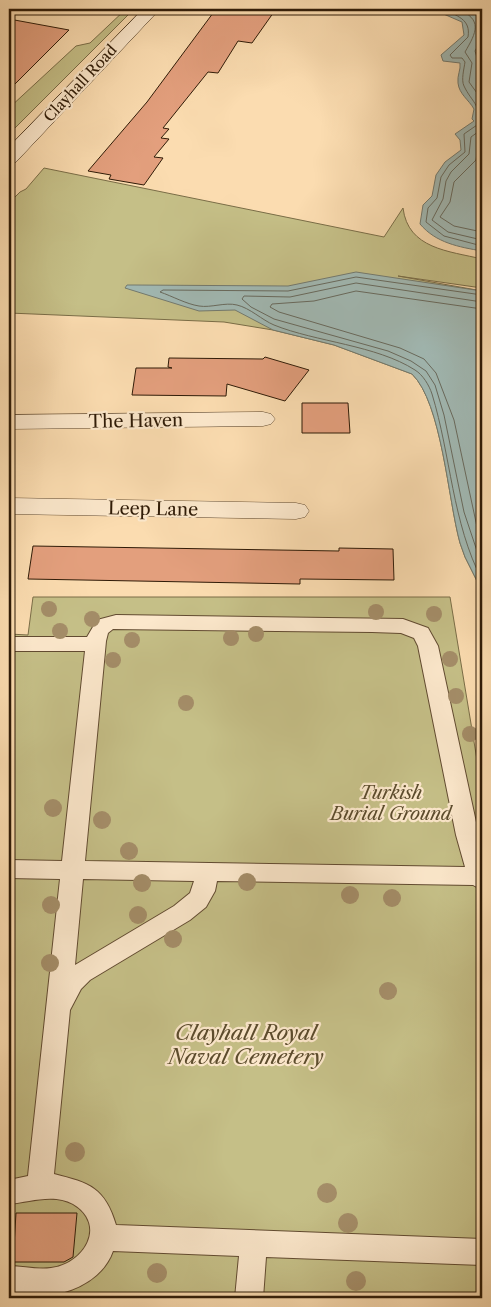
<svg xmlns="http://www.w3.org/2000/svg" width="491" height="1307" viewBox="0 0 491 1307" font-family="'Libre Caslon Text',serif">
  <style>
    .green { fill: #c5bf87; stroke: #7a6d47 }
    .water { fill: #a1b9b4; stroke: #737a6f }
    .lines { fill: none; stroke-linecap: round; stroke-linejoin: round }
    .shore { stroke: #686a5e; stroke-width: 1 }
    .building { fill: #e39f7d; stroke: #2f1b07 }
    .lane-casing { stroke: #624b31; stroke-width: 2 }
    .street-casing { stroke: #624b31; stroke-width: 1 }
    .secondary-casing { stroke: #2f1b07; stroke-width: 1 }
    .lane { fill: #fce8cc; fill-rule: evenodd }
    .street { fill: #fce8cc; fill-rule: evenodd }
    .secondary { fill: #fce8cc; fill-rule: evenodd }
    .tree { fill: #a48d68 }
    .labels { text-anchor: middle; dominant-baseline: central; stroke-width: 4.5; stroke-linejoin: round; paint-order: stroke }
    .far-street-label { font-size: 15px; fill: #2f1b07; stroke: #fce8cc }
    .street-label { font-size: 18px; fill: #2f1b07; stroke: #fce8cc }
    .park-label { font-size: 18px; font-style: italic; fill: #5c4c2d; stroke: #fce8cc }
    .near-park-label { font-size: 21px; font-style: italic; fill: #5c4c2d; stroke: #fce8cc }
  </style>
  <rect width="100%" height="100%" fill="#fbdcb0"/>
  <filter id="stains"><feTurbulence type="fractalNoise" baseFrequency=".004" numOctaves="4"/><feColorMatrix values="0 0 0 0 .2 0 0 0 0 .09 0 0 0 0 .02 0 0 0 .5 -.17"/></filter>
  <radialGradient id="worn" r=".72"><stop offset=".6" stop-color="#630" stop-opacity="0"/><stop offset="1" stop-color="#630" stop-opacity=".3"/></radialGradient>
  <!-- green -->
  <g class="green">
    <path d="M126 9H134L9 134V108L76 46 90 43Z"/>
    <path d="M44 168 384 237 403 208C408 249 449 251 482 259V288L398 276 482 291V591L465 557 460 543C448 500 442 403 412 374L334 345 273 330 224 322 9 313V203L20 192 26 189Z"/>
    <path d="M33 597H450L482 790V1298H9V634L28 635Z"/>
  </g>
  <!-- water -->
  <g class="water">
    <path d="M432 9H482V251C459 247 436 243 420 224L423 205 432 196 436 175 445 162 461 150 460 140 455 134 474 121 472 119 474 109C469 100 459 94 458 83 457 75 461 70 460 63L443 61 441 55 464 35 462 22Z"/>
    <path d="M356 272 482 291V591L465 557 460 543C448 500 442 403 412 374L334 345 273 330 235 310 199 311 125 288 127 285H134L288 286Z"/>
  </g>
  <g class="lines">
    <!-- shore -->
    <g class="shore">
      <path d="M443 9C457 16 471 19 468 37L450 55 452 58H462L465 62C464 69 461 80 464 86 472 103 481 103 477 125L464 134 465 152 449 165 441 177 437 198 428 208 426 222 444 236 482 246"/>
      <path d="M457 9C484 19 476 33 465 52L472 63 469 82 482 100"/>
      <path d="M482 38 475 51 479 64 477 80 482 86"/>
      <path d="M482 129 471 137 469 154 451 172 446 181 443 199 432 220 448 232 482 240"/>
      <path d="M482 139 479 142 476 160 454 182 450 202 440 217 454 226 482 232"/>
      <path d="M482 295 356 277 288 291 163 290 160 292C172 296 186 304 199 306 211 308 225 302 237 305 250 308 262 320 274 325 316 342 376 345 415 370 423 375 429 385 432 394 451 456 452 522 482 580"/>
      <path d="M482 302 356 283 290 297 244 296 242 299 251 307 274 319 388 351 411 361 426 371 435 385 444 415 464 512 482 566"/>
      <path d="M482 309 356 291 314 301 272 304 270 307 279 312 400 348 424 359 436 373 454 420 482 550"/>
    </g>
  </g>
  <!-- building -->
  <g class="building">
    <path d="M216 9H276L252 43 238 41 218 73 208 72 163 128 169 129 161 138 169 139 154 157 163 158 144 185 109 179 111 175 88 171 147 102Z"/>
    <path d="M9 19 69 30 9 90Z"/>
    <path d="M265 357 309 370 285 401 227 384 226 396 132 395 136 368H172L168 367 169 358 263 359Z"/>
    <path d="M302 403H348L350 433H302Z"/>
    <path d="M33 546 339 551V548L393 549 394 580 300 579V584L28 579Z"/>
    <path d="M16 1213H77L73 1257 64 1262H13Z"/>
  </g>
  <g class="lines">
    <defs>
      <path id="lane" d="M116 615 403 619 428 628 438 646 482 850V890L473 885 217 881 215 891 206 907 190 920 90 980 81 989 70 1010 54 1174C90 1183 105 1188 116 1225L482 1239V1265L266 1257 263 1298H235L239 1256 113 1251C104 1277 77 1291 52 1295 39 1297 22 1294 9 1292V1266C22 1266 38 1270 51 1268 84 1264 108 1225 73 1204 54 1193 29 1202 9 1204V1180L28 1176 60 879 9 878V860L62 861 85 651H9V637H87L97 620ZM113 629 372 632 401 633 414 638 418 646 456 835 465 867 85 861 106 641 108 633ZM83 879 194 881 190 893 174 906 75 965Z"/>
      <g id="street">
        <path d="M263 412 271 414 275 419 271 424 263 426 9 429V415Z"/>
        <path d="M9 498 296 503 305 505 309 511 305 517 296 519 9 514Z"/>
      </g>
      <path id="secondary" d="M143 9H160L16 162 9 164V147Z"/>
    </defs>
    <!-- lane casing -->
    <use href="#lane" class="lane-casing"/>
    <!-- street casing -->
    <use href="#street" class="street-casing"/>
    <!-- secondary casing -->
    <use href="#secondary" class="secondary-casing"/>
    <!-- lane -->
    <use href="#lane" class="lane"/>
    <!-- street -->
    <use href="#street" class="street"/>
    <!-- secondary -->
    <use href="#secondary" class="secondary"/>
  </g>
  <!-- trees -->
  <g class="tree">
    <circle cx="49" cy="609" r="8"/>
    <circle cx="376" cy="612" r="8"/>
    <circle cx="434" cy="614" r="8"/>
    <circle cx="92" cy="619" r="8"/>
    <circle cx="60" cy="631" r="8"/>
    <circle cx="256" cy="634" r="8"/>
    <circle cx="231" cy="638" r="8"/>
    <circle cx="132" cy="640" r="8"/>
    <circle cx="450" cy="659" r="8"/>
    <circle cx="113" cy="660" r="8"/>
    <circle cx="456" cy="696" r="8"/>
    <circle cx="186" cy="703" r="8"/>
    <circle cx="470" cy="734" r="8"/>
    <circle cx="53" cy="808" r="9"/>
    <circle cx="102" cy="820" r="9"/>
    <circle cx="129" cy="851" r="9"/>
    <circle cx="247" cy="882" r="9"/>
    <circle cx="142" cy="883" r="9"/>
    <circle cx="350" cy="895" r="9"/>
    <circle cx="392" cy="898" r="9"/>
    <circle cx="51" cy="905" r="9"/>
    <circle cx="138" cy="915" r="9"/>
    <circle cx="173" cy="939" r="9"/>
    <circle cx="50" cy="963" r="9"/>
    <circle cx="388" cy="991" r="9"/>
    <circle cx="75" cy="1152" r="10"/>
    <circle cx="327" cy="1193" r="10"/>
    <circle cx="348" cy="1223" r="10"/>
    <circle cx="157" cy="1273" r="10"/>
    <circle cx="356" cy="1281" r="10"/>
  </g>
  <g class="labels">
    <!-- far-street labels -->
    <g class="far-street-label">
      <text transform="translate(80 83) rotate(-47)">Clayhall Road</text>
    </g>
    <!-- street labels -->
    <g class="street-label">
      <text transform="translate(136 421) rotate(-1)">The Haven</text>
      <text transform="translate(153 509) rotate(1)">Leep Lane</text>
    </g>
    <!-- park labels -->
    <g class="park-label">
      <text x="391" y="793">Turkish<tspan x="391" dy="21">Burial Ground</tspan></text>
    </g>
    <!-- near-park labels -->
    <g class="near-park-label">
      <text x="246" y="1032">Clayhall Royal<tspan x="246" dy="24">Naval Cemetery</tspan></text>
    </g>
  </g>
  <!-- margin -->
  <rect width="491" height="1307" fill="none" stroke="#fbdcb0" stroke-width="30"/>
  <rect x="10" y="10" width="471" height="1287" fill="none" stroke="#2f1b07" stroke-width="2.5"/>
  <rect x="15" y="15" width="461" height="1277" fill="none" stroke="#2f1b07"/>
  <rect width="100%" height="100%" filter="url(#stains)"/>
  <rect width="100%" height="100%" fill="url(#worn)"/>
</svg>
